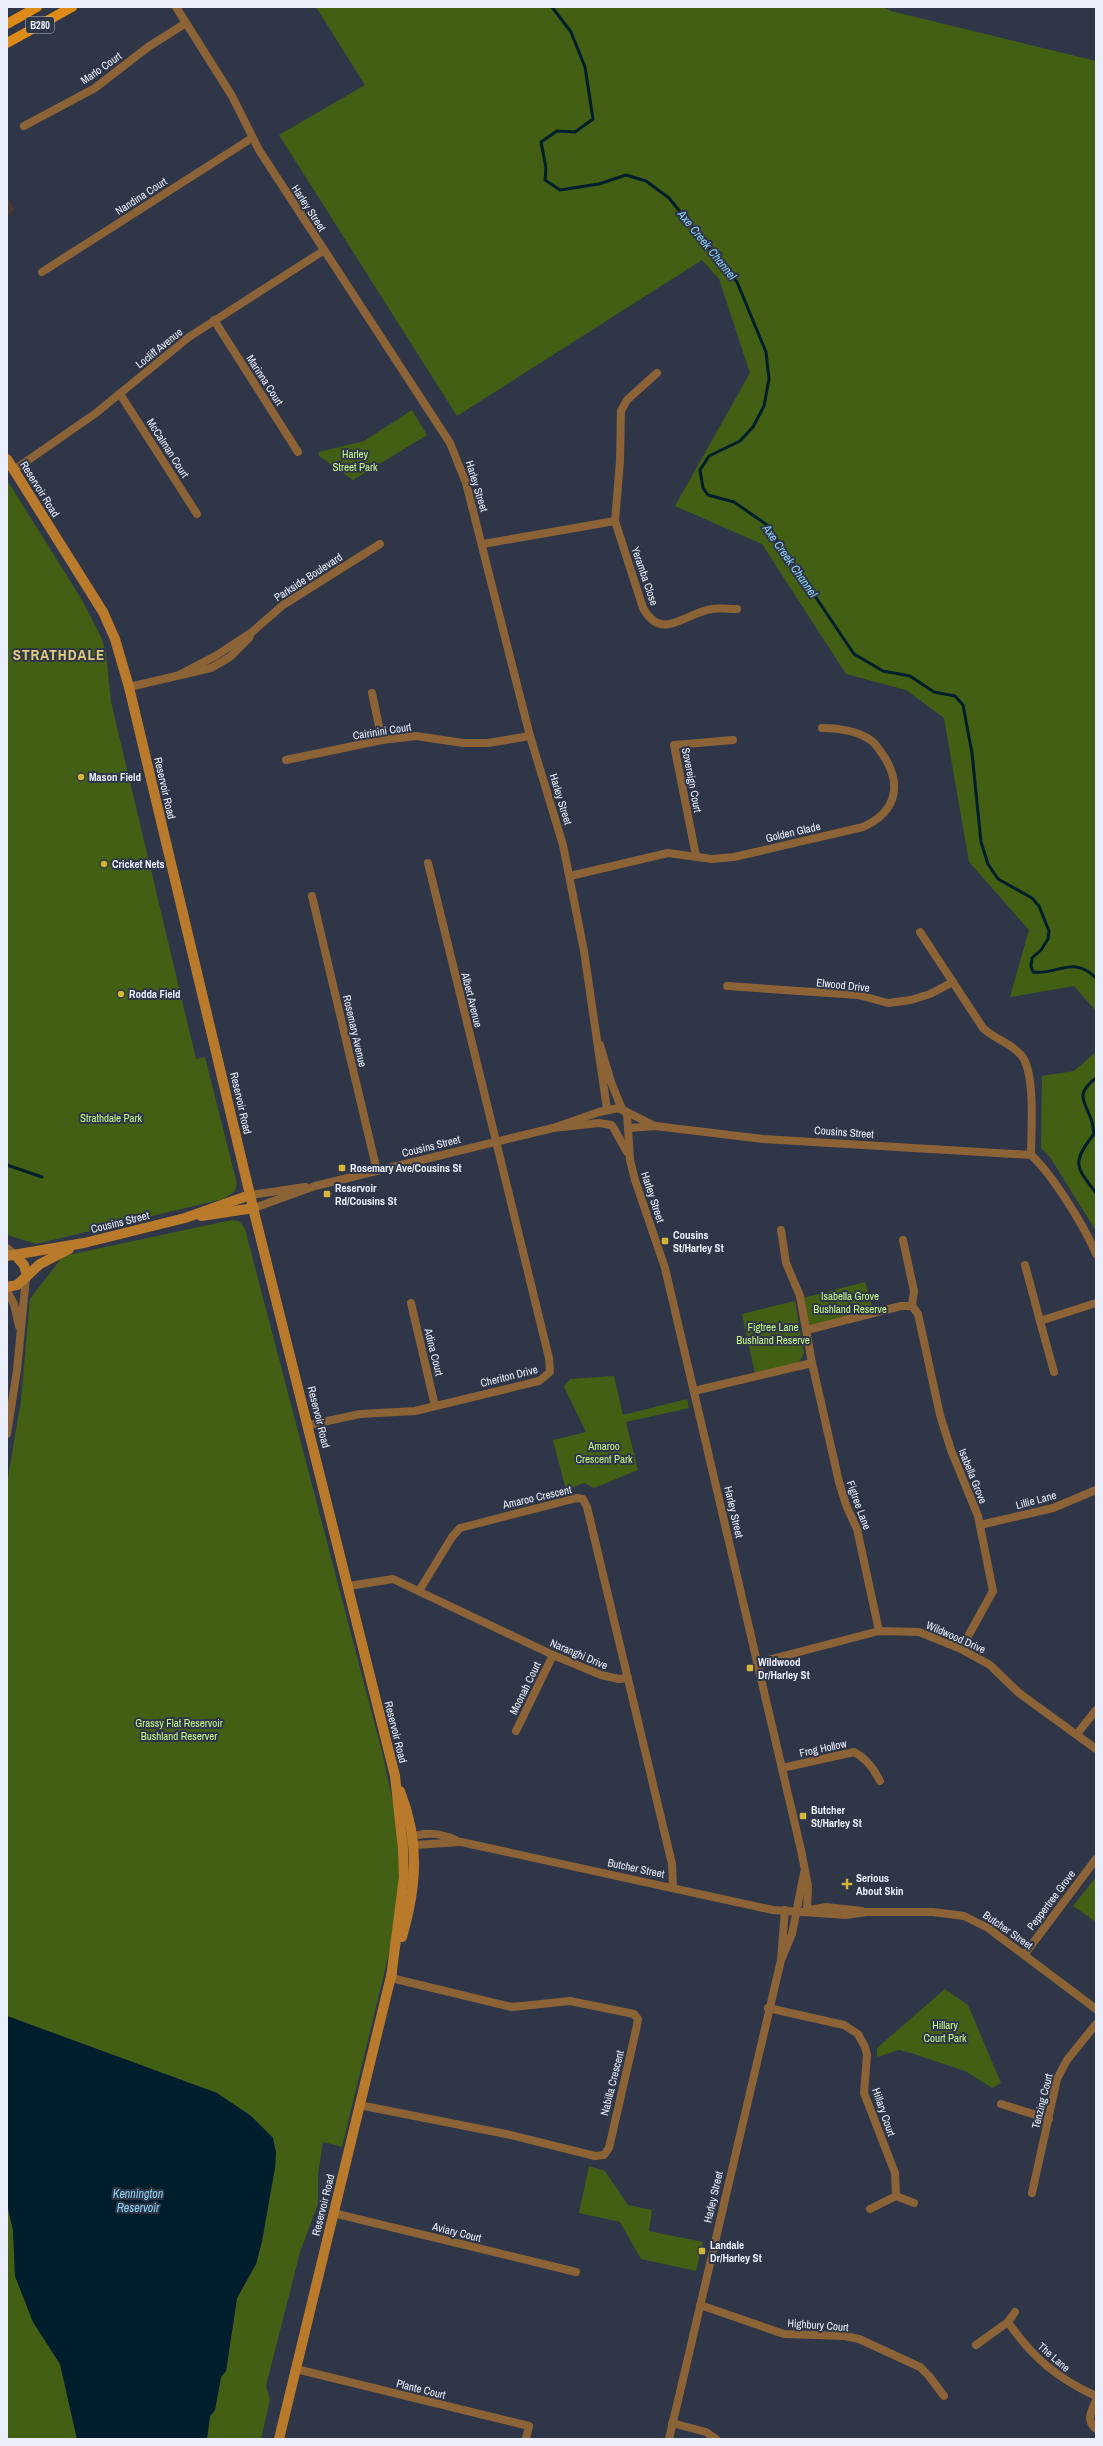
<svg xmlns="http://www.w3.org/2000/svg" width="1103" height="2446" viewBox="0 0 1103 2446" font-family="'Archivo Narrow',sans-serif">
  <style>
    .industrial { fill: #4d3933 }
    .green { fill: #435f14 }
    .water { fill: #001e2c }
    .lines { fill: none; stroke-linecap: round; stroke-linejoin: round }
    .stream { stroke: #001e2c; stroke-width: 3 }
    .street { stroke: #8b6336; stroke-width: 8 }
    .secondary { stroke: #b97a2c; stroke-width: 10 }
    .primary { stroke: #dd8b16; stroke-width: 10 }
    .poi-dot { fill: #d3b635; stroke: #2f3648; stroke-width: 1.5 }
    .labels { text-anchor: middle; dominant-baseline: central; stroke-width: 4; stroke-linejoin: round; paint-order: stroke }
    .shield { fill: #2f3648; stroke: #b2b8c5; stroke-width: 1 }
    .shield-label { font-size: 10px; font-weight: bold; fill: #eaeffb }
    .street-label { font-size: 11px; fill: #eaeffb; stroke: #2f3648 }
    .park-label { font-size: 11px; fill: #c8f789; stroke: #2f3648 }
    .poi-label { font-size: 11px; font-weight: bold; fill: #eaeffb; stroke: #2f3648; text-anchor: start }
    .water-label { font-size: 12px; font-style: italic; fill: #8bd2f6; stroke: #2f3648 }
    .district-label { font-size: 15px; font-weight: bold; letter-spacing: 1px; fill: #decb7d; stroke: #2f3648 }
  </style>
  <rect width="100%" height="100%" fill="#2f3648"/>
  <!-- industrial -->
  <path class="industrial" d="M7 198 15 210 7 215Z"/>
  <!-- green -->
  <g class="green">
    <path d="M316 7H883L891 11 1096 61V1011L1074 986 1010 997 1029 930 969 862 944 718 906 690 846 674 762 544 675 506 750 373 719 279 702 260 457 416 279 135 365 85Z"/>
    <path d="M412 410 427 435 353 480 319 456V452L364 441Z"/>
    <path d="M7 480 82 600 102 639 106 653 111 702 196 1059 205 1057 237 1184 234 1192 223 1199 36 1244 7 1235Z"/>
    <path d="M1096 1052V1231L1050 1157 1041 1148 1042 1076 1074 1071Z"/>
    <path d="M232 1220 239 1221 245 1229 382 1752 395 1812 401 1870 391 1945 342 2147 323 2142 318 2174V2204L300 2252 266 2386 270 2399 261 2439H207L210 2416 215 2410 221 2377 226 2371 237 2298 256 2264 262 2241 276 2153 273 2138 251 2116 217 2093 7 2016V1483L21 1400 30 1299 63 1256Z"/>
    <path d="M865 1282 874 1313 809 1328 803 1298Z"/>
    <path d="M795 1301 804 1353 798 1364 755 1374 742 1314Z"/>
    <path d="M614 1376 623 1415 687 1399 689 1408 626 1422 638 1470 594 1488 584 1483 566 1490 553 1440 586 1432 564 1387 570 1379Z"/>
    <path d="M1096 1877V1922L1073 1906Z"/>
    <path d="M945 1989 968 2005 1001 2083 992 2088 965 2071 911 2053 899 2050 877 2057V2048Z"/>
    <path d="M589 2166 605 2171 628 2205 652 2210 649 2231 703 2242 696 2271 641 2259 620 2222 579 2213Z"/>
    <path d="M7 2204 13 2230 15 2276 33 2322 60 2364 77 2439H7Z"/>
  </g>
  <!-- water -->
  <path class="water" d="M7 2016 217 2093 251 2116 273 2138 276 2153 275 2168 262 2241 256 2264 237 2298 226 2371 221 2377 215 2410 210 2416 207 2439H77L60 2364 33 2322 15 2276 13 2230 7 2204Z"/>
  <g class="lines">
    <!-- stream -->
    <g class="stream">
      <path d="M552 7 571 32 585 67 593 119 575 132 557 131 541 142 546 168 545 180 560 190 599 184 626 175 646 181 669 198 737 282 766 352 769 379 764 406 753 427 740 441 709 456 700 470 703 488 708 495 734 502 767 525 854 654 883 671 910 676 934 692 955 696 963 705 972 753 981 842 988 864 998 879 1032 898 1039 906 1049 931 1048 939 1041 950 1032 958 1031 966 1033 972C1058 975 1073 955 1096 978"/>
      <path d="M1096 1078C1075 1094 1084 1100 1091 1119 1093 1123 1093 1129 1094 1134 1071 1163 1076 1167 1096 1193"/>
      <path d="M7 1165 42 1177"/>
    </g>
    <!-- street -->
    <g class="street">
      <path d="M176 7 232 96 259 150 450 443 466 483 530 736 563 845 584 951 607 1109"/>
      <path d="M24 126 95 88 148 47 186 23"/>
      <path d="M42 272 252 138"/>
      <path d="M214 320 298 452"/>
      <path d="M120 394 197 514"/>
      <path d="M14 470 96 413 189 337 323 251"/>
      <path d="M615 521 620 461 621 411 627 400 657 373"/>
      <path d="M483 544 615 521 643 608C662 643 686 612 712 609 720 608 729 609 737 609"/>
      <path d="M179 675 217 655 252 632 283 605 380 544"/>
      <path d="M129 687 211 668 230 657 249 638 251 633"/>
      <path d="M372 693 382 740"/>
      <path d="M286 760 382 740 416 736 463 743H488L530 736"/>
      <path d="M696 856 674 745 733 740"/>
      <path d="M570 876 668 853 712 859 734 857 863 827C894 813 903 788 885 758 881 752 875 742 869 739 856 731 837 728 822 728"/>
      <path d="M312 896 377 1171"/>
      <path d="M920 932 983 1028C994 1039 1011 1043 1021 1055 1036 1072 1031 1132 1031 1155"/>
      <path d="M727 986 858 995 888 1003 911 1000 930 994 953 982"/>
      <path d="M600 1045 611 1082 622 1109"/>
      <path d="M625 1111 653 1125"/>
      <path d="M613 1127 627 1152"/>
      <path d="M553 1128 599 1112 619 1108 627 1113 630 1160 635 1180 665 1268 801 1850 808 1886 807 1911"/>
      <path d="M629 1128 655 1126 763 1139 1031 1155"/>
      <path d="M1031 1155C1052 1174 1085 1227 1096 1254"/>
      <path d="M250 1195 305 1187"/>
      <path d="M254 1208 315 1186 553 1128 599 1123 611 1125"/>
      <path d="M781 1230 786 1263 800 1296 812 1363"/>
      <path d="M7 1248 14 1254"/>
      <path d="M1025 1265 1040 1321 1096 1303"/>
      <path d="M7 1291 14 1304 19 1326"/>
      <path d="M411 1303 435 1406"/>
      <path d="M912 1306 918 1314 940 1415 951 1450 978 1516 993 1591 961 1649"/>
      <path d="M1040 1321 1054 1372"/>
      <path d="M807 1330 901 1306H912L914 1291 903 1240"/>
      <path d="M694 1391 812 1363 839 1482 846 1505 857 1529 879 1631"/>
      <path d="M309 1425 360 1414 415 1411 539 1381 550 1372 549 1358 428 863"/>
      <path d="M7 1434 17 1370 26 1277"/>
      <path d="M980 1525 1053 1508 1096 1490"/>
      <path d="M349 1586 393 1579 553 1655 601 1675 619 1679 628 1678"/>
      <path d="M419 1591 452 1537 460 1528 577 1498 583 1499 587 1507 672 1864 673 1888"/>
      <path d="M757 1663 879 1631 919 1632 961 1649 990 1665 1019 1693 1096 1749"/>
      <path d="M516 1731 553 1655"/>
      <path d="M1077 1734 1096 1710"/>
      <path d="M782 1768 854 1752C866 1758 874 1769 880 1781"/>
      <path d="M408 1839C423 1831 441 1833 456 1840"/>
      <path d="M407 1843 414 1845 461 1842 773 1910 846 1915 866 1912H933L964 1916 988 1928 1096 2009"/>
      <path d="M810 1910 826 1907 862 1911"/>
      <path d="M1024 1955 1096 1859"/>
      <path d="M782 1958 792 1934 804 1873"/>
      <path d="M768 2008 844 2025 858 2034 865 2047 867 2055 864 2093 895 2173 896 2196"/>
      <path d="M1001 2104 1049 2119"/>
      <path d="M359 2105 506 2134 595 2156 604 2155 609 2148 636 2030 638 2019 634 2014 570 2001 512 2007 391 1978"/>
      <path d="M1032 2193 1057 2079 1067 2060 1096 2024"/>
      <path d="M870 2209 896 2196 914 2203"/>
      <path d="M333 2213 576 2272"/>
      <path d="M700 2305 784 2334 845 2336 859 2339 920 2367 929 2376 944 2396"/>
      <path d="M1008 2322C1032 2357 1058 2379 1096 2396"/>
      <path d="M976 2345 1008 2322 1015 2312"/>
      <path d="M296 2369 529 2426 526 2439"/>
      <path d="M1096 2400C1092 2411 1085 2420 1096 2429"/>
      <path d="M672 2423 706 2432 716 2439"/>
      <path d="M669 2439 781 1960 785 1910"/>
    </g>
    <!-- secondary -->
    <g class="secondary">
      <path d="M7 459 103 612 115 639 129 687 256 1220 395 1776 403 1849 404 1877 391 1978"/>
      <path d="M201 1216 254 1208"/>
      <path d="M15 1255 24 1265 27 1276"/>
      <path d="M7 1256 84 1243 185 1218 250 1195"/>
      <path d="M7 1287 17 1285 40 1264 69 1249"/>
      <path d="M400 1791C420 1842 417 1885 402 1937"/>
      <path d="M279 2439 392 1972"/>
    </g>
    <!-- primary -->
    <g class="primary">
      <path d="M7 24 37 7"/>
      <path d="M7 43 72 7"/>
    </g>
  </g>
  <!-- markers -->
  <g class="poi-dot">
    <circle cx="81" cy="777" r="4"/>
    <circle cx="104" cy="864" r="4"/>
    <circle cx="121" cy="994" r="4"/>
    <rect x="338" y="1164" width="8" height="8" rx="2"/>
    <rect x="323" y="1190" width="8" height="8" rx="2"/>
    <rect x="661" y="1237" width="8" height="8" rx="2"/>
    <rect x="746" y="1664" width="8" height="8" rx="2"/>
    <rect x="799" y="1812" width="8" height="8" rx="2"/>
    <path d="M845 1878h4v4h4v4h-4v4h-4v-4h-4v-4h4z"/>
    <rect x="698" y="2247" width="8" height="8" rx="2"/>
  </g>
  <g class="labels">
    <!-- shield labels -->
    <rect class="shield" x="26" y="17" width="28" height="16" rx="3"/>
    <g class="shield-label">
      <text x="40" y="25">B280</text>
    </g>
    <!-- street labels -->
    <g class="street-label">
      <text transform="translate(101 68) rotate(-35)">Marlo Court</text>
      <text transform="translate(141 196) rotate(-33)">Nandina Court</text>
      <text transform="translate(309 208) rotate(57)">Harley Street</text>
      <text transform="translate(159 348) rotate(-39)">Locliff Avenue</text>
      <text transform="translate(265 380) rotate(57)">Marinna Court</text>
      <text transform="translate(168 448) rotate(57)">McCalman Court</text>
      <text transform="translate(477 486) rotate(73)">Harley Street</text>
      <text transform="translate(40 489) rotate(58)">Reservoir Road</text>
      <text transform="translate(645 576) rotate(71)">Yeramba Close</text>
      <text transform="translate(308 577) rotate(-33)">Parkside Boulevard</text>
      <text transform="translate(382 731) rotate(-9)">Cairinini Court</text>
      <text transform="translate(692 780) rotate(79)">Sovereign Court</text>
      <text transform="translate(165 788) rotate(77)">Reservoir Road</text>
      <text transform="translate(561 799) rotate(73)">Harley Street</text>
      <text transform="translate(793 832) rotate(-13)">Golden Glade</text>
      <text transform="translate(843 985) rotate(6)">Elwood Drive</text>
      <text transform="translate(472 1000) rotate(76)">Albert Avenue</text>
      <text transform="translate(355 1031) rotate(77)">Rosemary Avenue</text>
      <text transform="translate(241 1103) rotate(77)">Reservoir Road</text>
      <text transform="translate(844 1132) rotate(4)">Cousins Street</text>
      <text transform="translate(431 1146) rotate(-14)">Cousins Street</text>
      <text transform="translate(653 1197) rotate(72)">Harley Street</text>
      <text transform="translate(120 1222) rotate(-14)">Cousins Street</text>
      <text transform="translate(434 1352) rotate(76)">Adina Court</text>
      <text transform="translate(509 1376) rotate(-14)">Cheriton Drive</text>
      <text transform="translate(319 1417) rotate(76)">Reservoir Road</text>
      <text transform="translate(973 1476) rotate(68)">Isabella Grove</text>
      <text transform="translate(537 1497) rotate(-13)">Amaroo Crescent</text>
      <text transform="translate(1036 1500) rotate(-15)">Lillie Lane</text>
      <text transform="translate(859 1505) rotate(70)">Figtree Lane</text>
      <text transform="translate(734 1512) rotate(77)">Harley Street</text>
      <text transform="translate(956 1637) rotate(24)">Wildwood Drive</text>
      <text transform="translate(579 1654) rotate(23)">Naranghi Drive</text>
      <text transform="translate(525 1688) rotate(-64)">Moonah Court</text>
      <text transform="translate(396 1732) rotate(76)">Reservoir Road</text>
      <text transform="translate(823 1748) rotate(-12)">Frog Hollow</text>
      <text transform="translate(636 1868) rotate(12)">Butcher Street</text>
      <text transform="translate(1051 1900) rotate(-53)">Peppertree Grove</text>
      <text transform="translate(1008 1930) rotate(35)">Butcher Street</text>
      <text transform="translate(612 2083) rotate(-76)">Nabilla Crescent</text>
      <text transform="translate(1042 2101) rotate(-76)">Tenzing Court</text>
      <text transform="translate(884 2112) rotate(71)">Hillary Court</text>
      <text transform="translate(713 2197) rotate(-77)">Harley Street</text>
      <text transform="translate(323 2205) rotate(-76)">Reservoir Road</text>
      <text transform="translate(457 2232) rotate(14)">Aviary Court</text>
      <text transform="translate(818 2325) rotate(4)">Highbury Court</text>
      <text transform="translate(1054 2357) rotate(41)">The Lane</text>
      <text transform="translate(421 2389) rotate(14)">Plante Court</text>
    </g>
    <!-- park labels -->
    <g class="park-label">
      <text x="355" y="454">Harley<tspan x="355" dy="13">Street Park</tspan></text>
      <text x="111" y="1118">Strathdale Park</text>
      <text x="850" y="1296">Isabella Grove<tspan x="850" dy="13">Bushland Reserve</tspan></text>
      <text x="773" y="1327">Figtree Lane<tspan x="773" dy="13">Bushland Reserve</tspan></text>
      <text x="604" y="1446">Amaroo<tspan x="604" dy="13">Crescent Park</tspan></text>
      <text x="179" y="1723">Grassy Flat Reservoir<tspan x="179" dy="13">Bushland Reserver</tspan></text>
      <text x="945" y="2025">Hillary<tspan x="945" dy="13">Court Park</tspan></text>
    </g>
    <!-- poi labels -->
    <g class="poi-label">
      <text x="89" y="777">Mason Field</text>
      <text x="112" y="864">Cricket Nets</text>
      <text x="129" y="994">Rodda Field</text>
      <text x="350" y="1168">Rosemary Ave/Cousins St</text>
      <text x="335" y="1188">Reservoir<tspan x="335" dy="13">Rd/Cousins St</tspan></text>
      <text x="673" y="1235">Cousins<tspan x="673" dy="13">St/Harley St</tspan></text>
      <text x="758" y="1662">Wildwood<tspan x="758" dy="13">Dr/Harley St</tspan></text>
      <text x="811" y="1810">Butcher<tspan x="811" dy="13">St/Harley St</tspan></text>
      <text x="856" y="1878">Serious<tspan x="856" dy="13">About Skin</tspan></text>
      <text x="710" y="2245">Landale<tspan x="710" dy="13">Dr/Harley St</tspan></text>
    </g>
    <!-- water labels -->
    <g class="water-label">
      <text transform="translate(707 245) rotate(51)">Axe Creek Channel</text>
      <text transform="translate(790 561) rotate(55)">Axe Creek Channel</text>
      <text x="138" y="2194">Kennington<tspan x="138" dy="14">Reservoir</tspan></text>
    </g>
    <!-- district labels -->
    <g class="district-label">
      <text x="59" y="654">STRATHDALE</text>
    </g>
  </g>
  <!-- border -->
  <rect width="1103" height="2446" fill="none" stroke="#eaeffb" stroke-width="16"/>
</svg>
